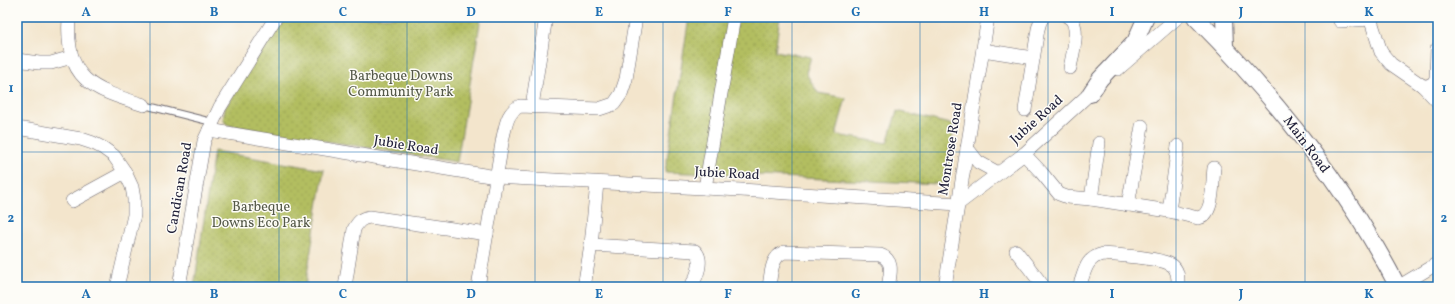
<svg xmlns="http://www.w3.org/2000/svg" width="1455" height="304" viewBox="0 0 1455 304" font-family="Vollkorn,serif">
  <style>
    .green { fill: url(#green-dots); stroke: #6a704e }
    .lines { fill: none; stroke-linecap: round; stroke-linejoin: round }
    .service-casing { stroke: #6b666e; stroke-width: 8 }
    .minor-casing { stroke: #6b666e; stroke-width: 14 }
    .tertiary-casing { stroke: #6b666e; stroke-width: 18 }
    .service { stroke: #fff; stroke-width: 6 }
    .minor { stroke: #fff; stroke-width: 13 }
    .tertiary { stroke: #fff; stroke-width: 16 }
    .grid { fill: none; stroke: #1f6fb2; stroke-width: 1; stroke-opacity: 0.55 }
    .labels { text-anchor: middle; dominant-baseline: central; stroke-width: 3; stroke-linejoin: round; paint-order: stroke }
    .park-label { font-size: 14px; fill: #545948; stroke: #fdfcf7 }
    .street-label { font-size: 14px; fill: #22223b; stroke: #fdfcf7 }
    .neatline { fill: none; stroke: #1f6fb2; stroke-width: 1.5 }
    .grid-label { font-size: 13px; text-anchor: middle; font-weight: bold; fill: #1f6fb2 }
  </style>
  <defs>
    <pattern id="green-dots" width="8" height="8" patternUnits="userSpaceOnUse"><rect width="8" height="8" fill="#b2be60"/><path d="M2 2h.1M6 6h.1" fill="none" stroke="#99a354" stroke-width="1.8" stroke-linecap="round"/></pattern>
  </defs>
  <rect width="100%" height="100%" fill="#fdfcf7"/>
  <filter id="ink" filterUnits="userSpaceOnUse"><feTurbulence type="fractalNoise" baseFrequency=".025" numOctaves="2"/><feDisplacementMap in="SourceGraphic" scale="8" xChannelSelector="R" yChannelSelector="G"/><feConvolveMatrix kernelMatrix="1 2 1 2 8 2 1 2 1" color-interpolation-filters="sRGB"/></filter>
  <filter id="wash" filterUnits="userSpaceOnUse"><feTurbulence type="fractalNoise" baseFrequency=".012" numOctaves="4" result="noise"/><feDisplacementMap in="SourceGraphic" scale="16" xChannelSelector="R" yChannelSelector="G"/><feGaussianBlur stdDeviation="0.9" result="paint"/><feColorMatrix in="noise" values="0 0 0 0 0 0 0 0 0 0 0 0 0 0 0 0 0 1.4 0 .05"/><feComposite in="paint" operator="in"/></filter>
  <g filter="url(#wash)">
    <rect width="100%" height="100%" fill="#f3e5cc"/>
    <!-- green -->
    <g class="green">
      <path d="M283 17H481L457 162 232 126 226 124 223 119 225 108Z"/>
      <path d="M689 17H780L775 51 811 57 806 73 818 93 846 98 836 135 887 143 897 111 954 125 947 180 939 184 665 172Z"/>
      <path d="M214 151 324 170 305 287H194Z"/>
    </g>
  </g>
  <g filter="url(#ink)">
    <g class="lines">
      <defs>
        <path id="service" d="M144 105 212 122"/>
        <g id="minor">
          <path d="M69 17C65 80 91 89 144 105"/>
          <path d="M1068 17C1082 24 1072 56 1070 68"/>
          <path d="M1371 17 1372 24 1381 52 1385 57 1391 64 1423 86C1430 86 1434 84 1436 78L1437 49"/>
          <path d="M1340 21 1371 19"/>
          <path d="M983 50 1033 58"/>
          <path d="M17 60 39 63H51L72 57"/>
          <path d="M1118 69 1178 17"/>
          <path d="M1423 86 1438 102"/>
          <path d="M532 106 546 17"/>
          <path d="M1025 110 1038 29 1040 22 1043 17"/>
          <path d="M17 128 81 139 93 143 103 148 114 156 125 172 132 187 134 199V215L117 287"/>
          <path d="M209 130 496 177 741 190 958 204 1024 154 1097 87"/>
          <path d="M967 148 978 162 998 173"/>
          <path d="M1024 154 1041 172 1059 194 1067 197 1091 199 1169 211 1198 218C1215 216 1212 180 1214 168"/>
          <path d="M705 188 734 17"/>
          <path d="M1091 199 1099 143"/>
          <path d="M72 201 125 172"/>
          <path d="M1128 205 1142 126"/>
          <path d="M1169 211 1178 146"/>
          <path d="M591 245 597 183"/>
          <path d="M1016 251 1044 287"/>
          <path d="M179 287 204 141 220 107 276 17"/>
          <path d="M345 287 354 229C358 222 361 218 370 217L487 234"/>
          <path d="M478 287 503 137C506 125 507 112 520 106L599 109 614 104 621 94 626 79 636 17"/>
          <path d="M584 287 591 245 695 251C704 260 697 278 690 287"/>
          <path d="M769 287C771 275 771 257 784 252L880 255C895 260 890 275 888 287"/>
          <path d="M945 287 988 17"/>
          <path d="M1079 287C1085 272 1085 258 1103 254 1117 255 1165 258 1173 266 1179 272 1178 280 1178 287"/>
          <path d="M1398 287 1438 263"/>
        </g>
        <g id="tertiary">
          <path d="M1195 17C1275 97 1346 186 1398 287"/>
          <path d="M1224 17 1225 47"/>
          <path d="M1090 94 1100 79 1135 42 1146 17"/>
        </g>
      </defs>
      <!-- service casing -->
      <use href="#service" class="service-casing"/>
      <!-- minor casing -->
      <use href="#minor" class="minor-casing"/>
      <!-- tertiary casing -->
      <use href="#tertiary" class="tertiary-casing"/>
      <!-- service -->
      <use href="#service" class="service"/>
      <!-- minor -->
      <use href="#minor" class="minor"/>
      <!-- tertiary -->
      <use href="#tertiary" class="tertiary"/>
    </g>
  </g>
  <!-- grid -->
  <path class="grid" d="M150 17V287M279 17V287M407 17V287M535 17V287M663 17V287M792 17V287M920 17V287M1048 17V287M1176 17V287M1305 17V287M17 152H1438"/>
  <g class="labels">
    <!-- park labels -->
    <g class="park-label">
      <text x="401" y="76">Barbeque Downs<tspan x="401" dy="16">Community Park</tspan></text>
      <text x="261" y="207">Barbeque<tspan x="261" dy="16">Downs Eco Park</tspan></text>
    </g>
    <!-- street labels -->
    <g class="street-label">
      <text transform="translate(1037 120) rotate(-42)">Jubie Road</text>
      <text transform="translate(1306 145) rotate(53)">Main Road</text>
      <text transform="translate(406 146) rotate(9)">Jubie Road</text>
      <text transform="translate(951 149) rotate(-81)">Montrose Road</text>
      <text transform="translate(727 174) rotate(3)">Jubie Road</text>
      <text transform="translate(180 188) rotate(-80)">Candican Road</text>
    </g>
  </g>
  <!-- margin -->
  <rect width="1455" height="304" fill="none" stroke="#fdfcf7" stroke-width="44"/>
  <rect x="22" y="22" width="1411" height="260" class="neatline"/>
  <g class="grid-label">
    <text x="86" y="16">A</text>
    <text x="214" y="16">B</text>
    <text x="343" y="16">C</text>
    <text x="471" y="16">D</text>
    <text x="599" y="16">E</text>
    <text x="728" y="16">F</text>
    <text x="856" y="16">G</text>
    <text x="984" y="16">H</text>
    <text x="1112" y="16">I</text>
    <text x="1241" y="16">J</text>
    <text x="1369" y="16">K</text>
    <text x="11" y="92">1</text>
    <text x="1444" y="92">1</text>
    <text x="11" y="222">2</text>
    <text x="1444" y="222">2</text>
    <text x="86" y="298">A</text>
    <text x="214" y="298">B</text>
    <text x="343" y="298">C</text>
    <text x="471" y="298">D</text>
    <text x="599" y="298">E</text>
    <text x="728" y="298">F</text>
    <text x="856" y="298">G</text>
    <text x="984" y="298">H</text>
    <text x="1112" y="298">I</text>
    <text x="1241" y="298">J</text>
    <text x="1369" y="298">K</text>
  </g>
</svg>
